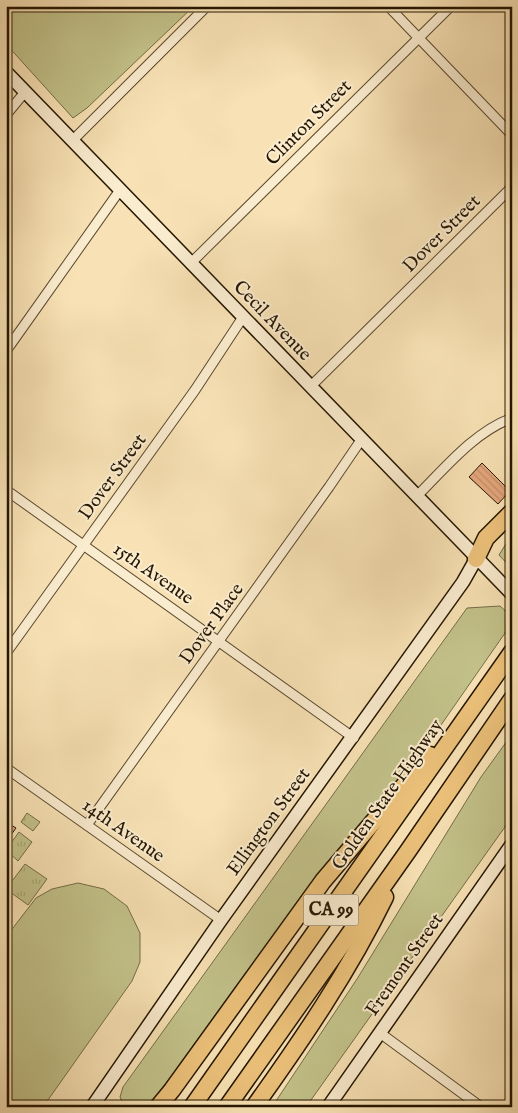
<svg xmlns="http://www.w3.org/2000/svg" width="518" height="1113" viewBox="0 0 518 1113" font-family="'IM FELL English',serif">
  <style>
    .grass { fill: #c3c28a; stroke: #746c46 }
    .park { fill: url(#park-tufts); stroke: #746c46 }
    .building { fill: url(#building-back-hatch); stroke: #251601 }
    .lines { fill: none; stroke-linecap: round; stroke-linejoin: round }
    .minor-casing { stroke: #5a492e; stroke-width: 11 }
    .secondary-casing { stroke: #251601; stroke-width: 15 }
    .motorway-casing { stroke: #251601; stroke-width: 19 }
    .minor { stroke: #faeccf; stroke-width: 9 }
    .secondary { stroke: #faeccf; stroke-width: 12 }
    .motorway { stroke: #ecc17a; stroke-width: 16 }
    .labels { text-anchor: middle; dominant-baseline: central; stroke-width: 4; stroke-linejoin: round; paint-order: stroke }
    .shield { fill: #faeccf; stroke: #65563f; stroke-width: 1 }
    .shield-label { font-size: 18px; font-weight: bold; fill: #251601 }
    .street-label { font-size: 19px; fill: #251601; stroke: #faeccf }
  </style>
  <defs>
    <pattern id="park-tufts" width="24" height="20" patternUnits="userSpaceOnUse" patternTransform="scale(1.25)"><rect width="24" height="20" fill="#c3c28a"/><path d="M3 7l-1-3M5 7V3M7 7l1-3M15 17l-1-3M17 17v-4M19 17l1-3" fill="none" stroke="#a7a675"/></pattern>
    <pattern id="building-back-hatch" width="6" height="6" patternUnits="userSpaceOnUse" patternTransform="scale(1.25)"><rect width="6" height="6" fill="#e6a77d"/><path d="M-1 5l2 2M0 0l6 6M5-1l2 2" fill="none" stroke="#c58f6a"/></pattern>
  </defs>
  <rect width="100%" height="100%" fill="#f8e2b5"/>
  <filter id="stains"><feTurbulence type="fractalNoise" baseFrequency=".004" numOctaves="4"/><feColorMatrix values="0 0 0 0 .2 0 0 0 0 .09 0 0 0 0 .02 0 0 0 .5 -.17"/></filter>
  <radialGradient id="worn" r=".72"><stop offset=".6" stop-color="#630" stop-opacity="0"/><stop offset="1" stop-color="#630" stop-opacity=".3"/></radialGradient>
  <!-- grass -->
  <g class="grass">
    <path d="M6 6H194L87 108 73 118 6 44Z"/>
    <path d="M512 534V569L499 555Z"/>
    <path d="M500 606 512 617V623L409 771 305 891 158 1094 145 1107H124L120 1097 123 1087 467 608Z"/>
    <path d="M512 734V817L306 1107H272L357 979 481 777Z"/>
    <path d="M78 883 104 889 127 906 140 933V962L132 981 43 1107H6V937L36 898 52 889Z"/>
  </g>
  <!-- park -->
  <g class="park">
    <path d="M27 813 40 822 33 831 21 822Z"/>
    <path d="M19 832 32 842 18 861 6 850Z"/>
    <path d="M25 864 47 879 28 905 6 889Z"/>
  </g>
  <!-- building -->
  <g class="building">
    <path d="M482 463 510 491 498 504 469 477Z"/>
    <path d="M6 822 16 828 6 842Z"/>
  </g>
  <g class="lines">
    <defs>
      <g id="minor">
        <path d="M388 6 512 135"/>
        <path d="M6 115 25 92"/>
        <path d="M72 141 207 6"/>
        <path d="M191 263 451 6"/>
        <path d="M6 351 120 190"/>
        <path d="M310 387 512 187"/>
        <path d="M6 490 354 738"/>
        <path d="M417 496C445 468 474 432 512 418"/>
        <path d="M6 653 195 390 243 317"/>
        <path d="M6 768 221 920"/>
        <path d="M87 825 329 487 361 440"/>
        <path d="M380 1033 481 1107"/>
      </g>
      <g id="secondary">
        <path d="M6 72 512 594"/>
        <path d="M92 1107 221 920 463 582 476 559"/>
        <path d="M328 1107 512 844"/>
      </g>
      <g id="motorway">
        <path d="M476 559 486 538 512 512"/>
        <path d="M158 1107 172 1090 323 881 430 755"/>
        <path d="M192 1107 512 652"/>
        <path d="M227 1107 408 851 512 699"/>
        <path d="M254 1107C302 1040 349 971 385 897"/>
      </g>
    </defs>
    <!-- minor casing -->
    <use href="#minor" class="minor-casing"/>
    <!-- secondary casing -->
    <use href="#secondary" class="secondary-casing"/>
    <!-- motorway casing -->
    <use href="#motorway" class="motorway-casing"/>
    <!-- minor -->
    <use href="#minor" class="minor"/>
    <!-- secondary -->
    <use href="#secondary" class="secondary"/>
    <!-- motorway -->
    <use href="#motorway" class="motorway"/>
  </g>
  <g class="labels">
    <!-- shield labels -->
    <rect class="shield" x="303.5" y="894.5" width="55" height="31" rx="4"/>
    <g class="shield-label">
      <text x="331" y="910">CA 99</text>
    </g>
    <!-- street labels -->
    <g class="street-label">
      <text transform="translate(309 123) rotate(-45)">Clinton Street</text>
      <text transform="translate(442 234) rotate(-45)">Dover Street</text>
      <text transform="translate(272 321) rotate(46)">Cecil Avenue</text>
      <text transform="translate(113 477) rotate(-54)">Dover Street</text>
      <text transform="translate(153 574) rotate(35)">15th Avenue</text>
      <text transform="translate(212 624) rotate(-54)">Dover Place</text>
      <text transform="translate(388 795) rotate(-55)">Golden State Highway</text>
      <text transform="translate(269 822) rotate(-54)">Ellington Street</text>
      <text transform="translate(123 831) rotate(35)">14th Avenue</text>
      <text transform="translate(405 965) rotate(-55)">Fremont Street</text>
    </g>
  </g>
  <!-- margin -->
  <rect width="518" height="1113" fill="none" stroke="#f8e2b5" stroke-width="25"/>
  <rect x="8" y="8" width="503" height="1098" fill="none" stroke="#251601" stroke-width="2.5"/>
  <rect x="12" y="12" width="493" height="1088" fill="none" stroke="#251601"/>
  <rect width="100%" height="100%" filter="url(#stains)"/>
  <rect width="100%" height="100%" fill="url(#worn)"/>
</svg>
